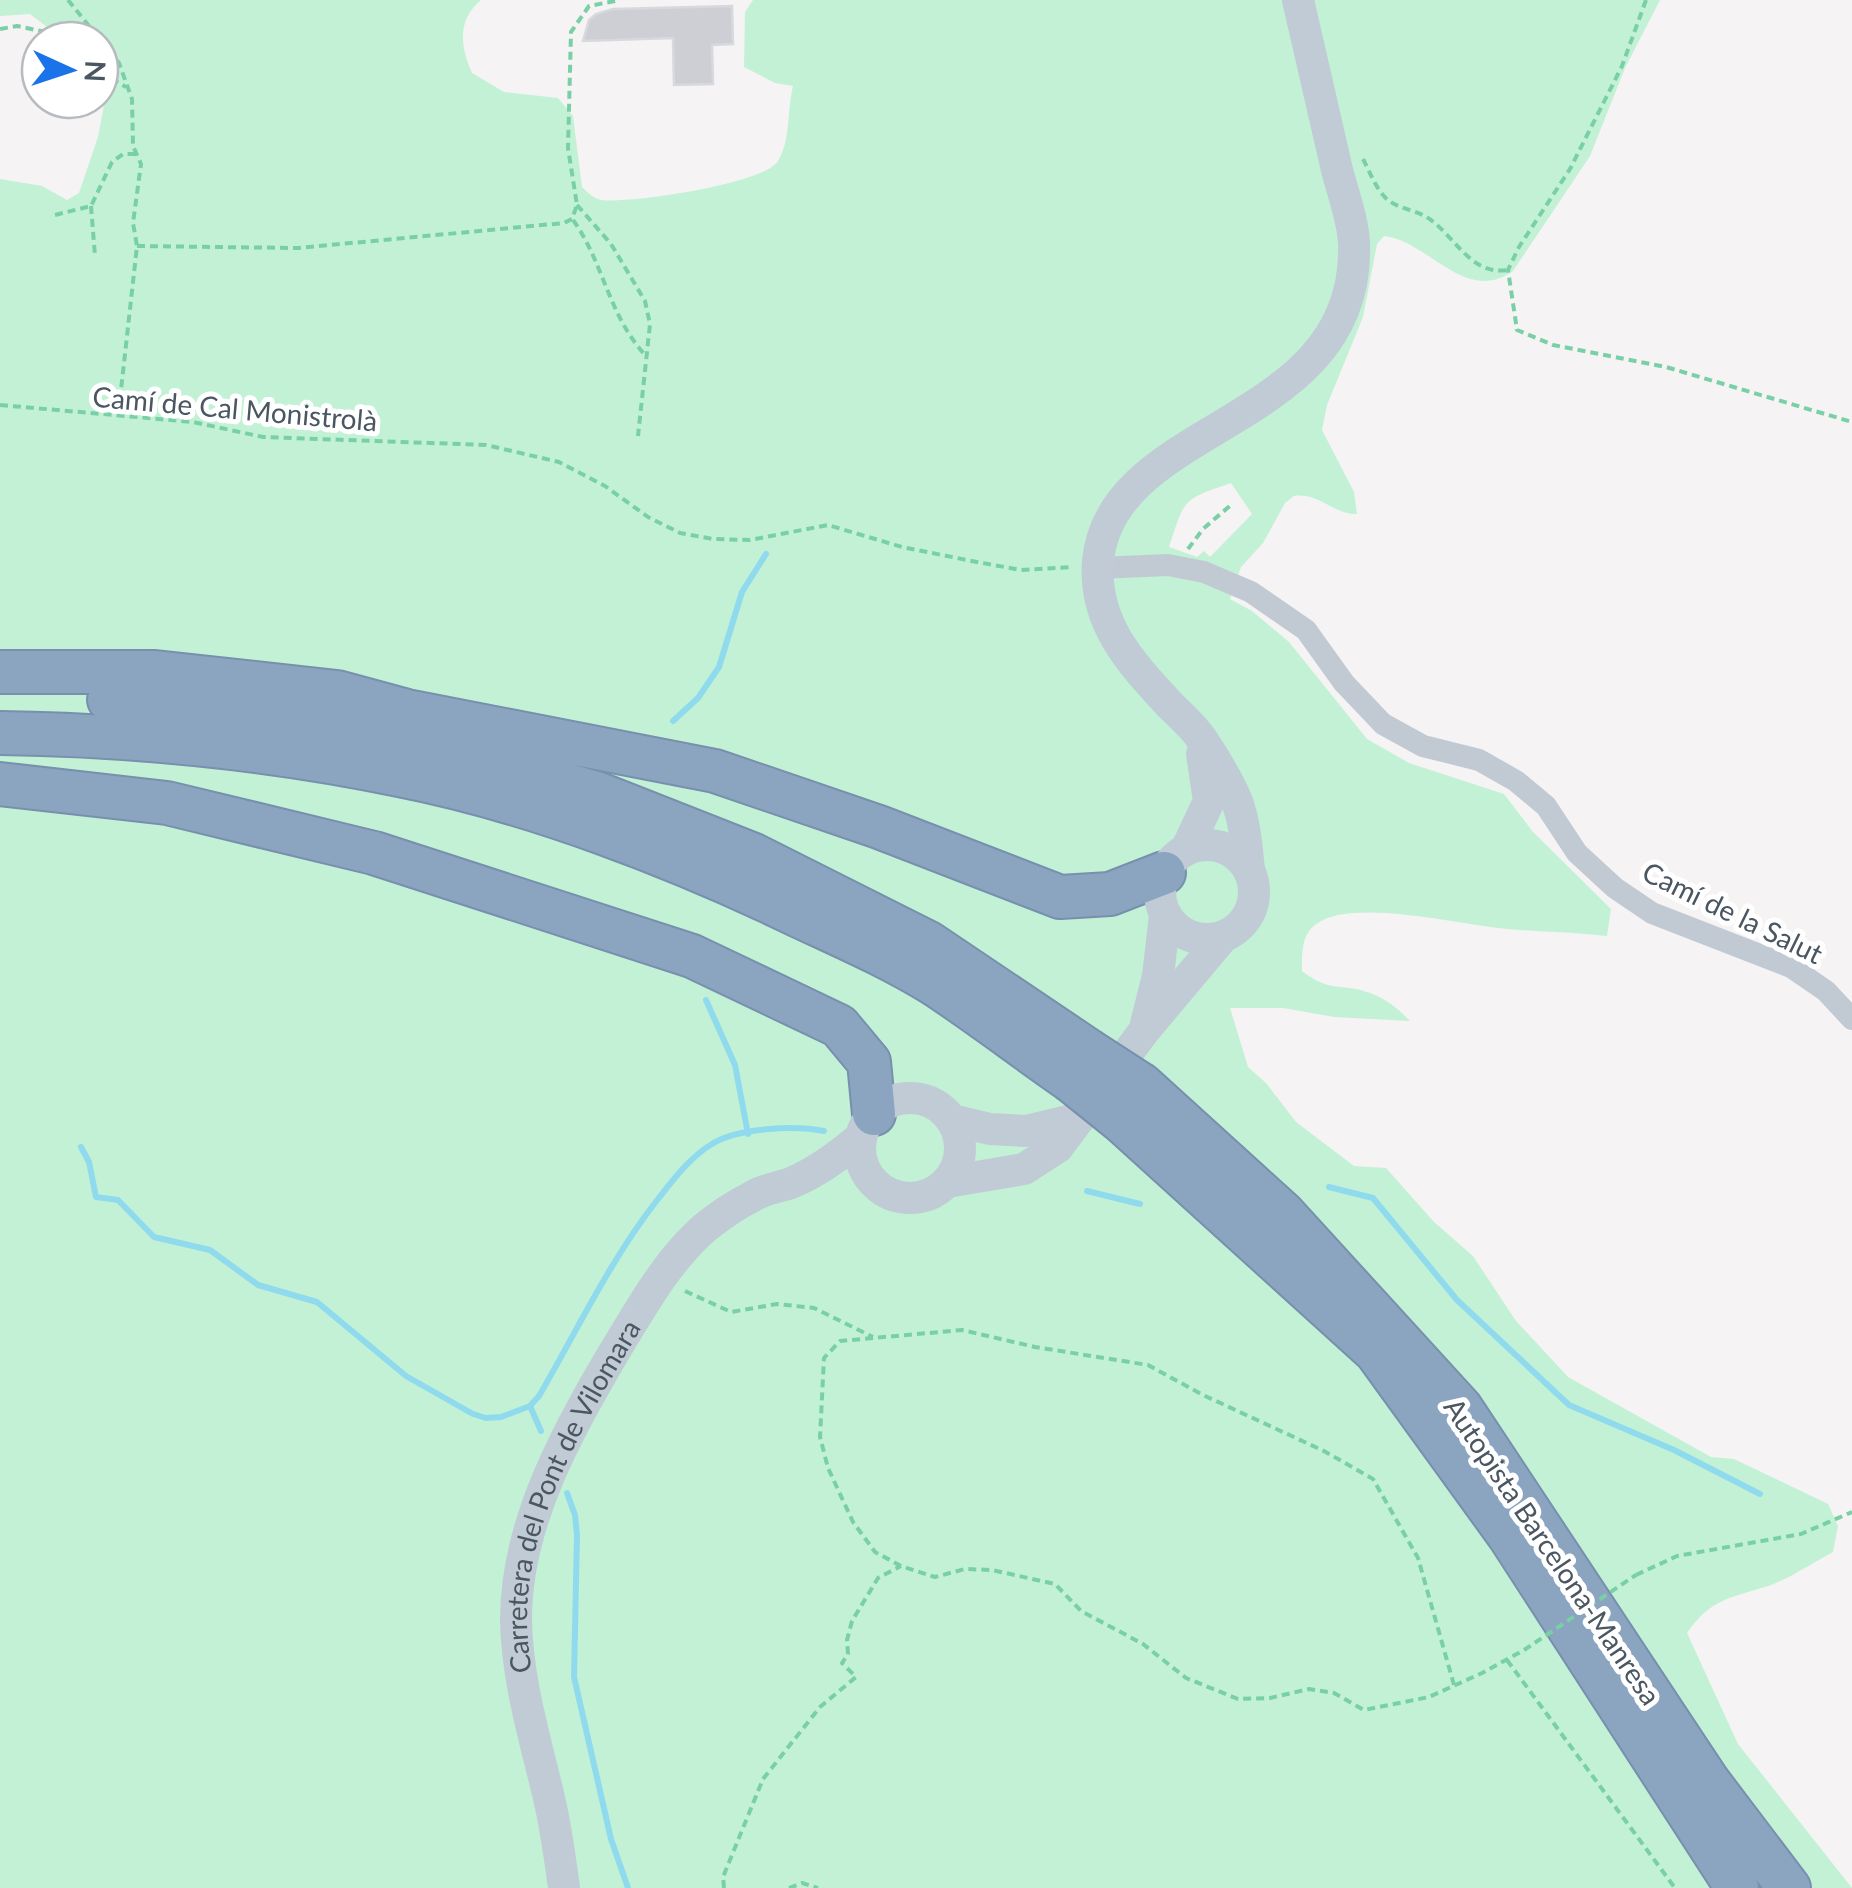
<svg xmlns="http://www.w3.org/2000/svg" width="1852" height="1888" viewBox="0 0 1852 1888" font-family="Lato,sans-serif">
  <style>
    .green { fill: #c3f1d5; fill-rule: evenodd }
    .lines { fill: none; stroke-linecap: round; stroke-linejoin: round }
    .stream { stroke: #90daee; stroke-width: 6 }
    .building { fill: #cdcfd5; stroke: #d7d9de; stroke-width: 2.5 }
    .highway-casing { stroke: #7690ad; stroke-width: 46 }
    .path { stroke: #7ad0a6; stroke-width: 4; stroke-dasharray: 8 5; stroke-linecap: butt }
    .street { stroke: #c1cad2; stroke-width: 22 }
    .secondary { stroke: #c1cbd6; stroke-width: 32 }
    .highway { stroke: #8ba5c1; stroke-width: 42 }
    .highway-bridge-casing { stroke: #7690ad; stroke-width: 46; stroke-linecap: butt }
    .path-bridge { stroke: #7ad0a6; stroke-width: 4; stroke-dasharray: 8 5; stroke-linecap: butt }
    .highway-bridge { stroke: #8ba5c1; stroke-width: 42 }
    .labels { text-anchor: middle; dominant-baseline: central; stroke-width: 10; stroke-linejoin: round; paint-order: stroke }
    .street-label { font-size: 28px; fill: #4a5661; stroke: #fff }
  </style>
  <rect width="100%" height="100%" fill="#f5f3f3"/>
  <!-- green -->
  <path class="green" d="M0 0H481C457 20 460 46 472 73L504 92 558 98 573 116 582 187C588 193 593 198 601 200 628 204 765 184 778 161 791 140 787 109 793 86L775 83 744 67 745 12 753 0H1660L1625 68 1590 156 1513 271C1465 305 1429 241 1384 236L1377 244 1363 317 1327 405 1322 430 1354 492 1357 514C1334 515 1319 492 1294 496L1285 503 1263 543 1241 567 1230 599 1252 611 1289 642 1367 739 1409 763 1504 794 1533 832 1611 909 1607 936C1574 932 1540 932 1507 929 1462 925 1354 898 1318 923 1301 933 1302 953 1302 971 1332 994 1340 982 1370 993 1387 999 1398 1009 1410 1021L1334 1017 1283 1008H1230L1248 1067 1266 1083 1296 1122 1354 1166 1386 1168 1434 1222 1473 1256 1516 1321 1568 1377 1711 1457 1734 1459 1828 1504 1838 1526 1833 1552C1812 1563 1791 1578 1768 1586 1731 1598 1711 1598 1687 1633L1738 1744 1852 1888H0V179L42 186 67 200 79 193 98 137 104 105 100 40H64L30 14 0 16ZM1231 483 1252 514 1210 557 1204 551 1197 557 1169 547C1185 498 1182 500 1231 483Z"/>
  <g class="lines">
    <!-- stream -->
    <g class="stream">
      <path d="M673 721 698 698 719 667 742 592 766 554"/>
      <path d="M706 1000 735 1065 748 1134"/>
      <path d="M81 1147 89 1162 96 1197 118 1200 154 1237 210 1250 258 1285 317 1302 406 1376 473 1414 486 1418 501 1417 530 1406 539 1396C578 1329 610 1260 658 1199 673 1180 690 1157 712 1144 737 1128 795 1125 824 1131"/>
      <path d="M1329 1187 1373 1198 1457 1300 1569 1405 1674 1450 1760 1494"/>
      <path d="M1087 1191 1140 1204"/>
      <path d="M530 1406 541 1431"/>
      <path d="M567 1493 575 1515 577 1535 574 1677 611 1839 628 1888"/>
    </g>
  </g>
  <!-- building -->
  <path class="building" d="M732 6 733 44 712 45 713 84 674 85 673 38 583 41 589 20 596 14 613 9Z"/>
  <g class="lines">
    <defs>
      <g id="highway">
        <path d="M0 672H155L337 692 407 711 715 771 879 827 1060 897 1110 894 1164 873"/>
        <path d="M109 700H146L335 727 458 753 599 794 754 855 929 943 1088 1050"/>
        <path d="M0 733C134 735 268 748 399 775 532 801 677 857 799 916 844 937 892 958 934 984 980 1014 1025 1049 1070 1080"/>
        <path d="M0 784 167 803 374 853 692 956 839 1026 869 1062 874 1114"/>
        <path d="M1142 1085 1283 1213 1461 1408 1708 1781 1789 1888"/>
        <path d="M1121 1121 1376 1352 1510 1537 1737 1888"/>
      </g>
    </defs>
    <!-- highway casing -->
    <use href="#highway" class="highway-casing"/>
    <!-- path -->
    <g class="path">
      <path d="M68 0 119 63 132 99 133 146 141 164 133 223 137 246 118 417"/>
      <path d="M1646 0 1622 66 1570 169 1519 247 1508 270 1517 330 1553 345 1666 367 1852 422"/>
      <path d="M0 29 17 26 60 35 65 40"/>
      <path d="M100 72 126 87"/>
      <path d="M1363 159C1370 172 1376 190 1388 200 1398 208 1413 210 1425 216 1455 234 1469 276 1508 270"/>
      <path d="M577 205 611 244 645 301 650 324 638 436"/>
      <path d="M91 206 95 256"/>
      <path d="M55 215 91 206 112 162 123 154H137"/>
      <path d="M573 220C604 263 608 315 646 356"/>
      <path d="M137 246 298 248 564 223 572 219 577 205 568 148 571 32 589 6 620 0"/>
      <path d="M0 405 193 422 263 437 486 445 559 462 605 486 648 517 680 533 713 539 750 540 828 525 902 547 977 562 1021 570 1073 567"/>
      <path d="M1188 549 1203 529 1232 504"/>
      <path d="M685 1291 731 1312 777 1304 814 1308 873 1337"/>
      <path d="M1636 1575 1677 1556 1801 1534 1852 1512"/>
      <path d="M1507 1660 1675 1888"/>
      <path d="M1454 1685 1418 1558 1373 1479 1324 1451 1203 1395 1148 1365 1035 1347 962 1330 840 1341 824 1358 820 1437 828 1468 853 1522 875 1552 901 1566 935 1577 965 1569 992 1570 1055 1584 1081 1611 1143 1644 1186 1678 1238 1699 1270 1698 1309 1689 1334 1693 1364 1710 1429 1697 1482 1673 1524 1650"/>
      <path d="M724 1888 723 1877 763 1779 820 1707 856 1677 842 1663 848 1654 847 1640 852 1621 878 1578 901 1566"/>
      <path d="M789 1888 802 1883 818 1888"/>
    </g>
    <!-- street -->
    <path class="street" d="M1098 568 1168 565 1204 572 1251 592 1306 630 1344 683 1383 724 1423 746 1479 760 1516 781 1546 806 1577 853 1615 888 1652 913 1791 967 1826 991 1852 1019"/>
    <!-- secondary -->
    <g class="secondary">
      <circle cx="1207" cy="892" r="47"/>
      <path d="M1186 850 1209 801 1202 754"/>
      <path d="M1249 871C1247 851 1246 830 1240 811 1235 790 1213 756 1201 738 1193 726 1180 715 1170 705 1131 663 1093 623 1098 561 1111 419 1361 429 1354 243 1353 220 1343 193 1337 170 1324 113 1311 57 1298 0"/>
      <path d="M1146 1024 1158 976 1165 915"/>
      <circle cx="910" cy="1148" r="50"/>
      <path d="M952 1120 990 1129 1026 1131 1080 1118"/>
      <path d="M947 1182 1024 1169 1058 1147 1144 1031 1222 938"/>
      <path id="s1" d="M564 1888C560 1858 556 1827 549 1798 535 1738 517 1681 516 1619 516 1521 570 1426 619 1344 643 1305 665 1265 699 1233 714 1219 737 1204 755 1195 766 1189 780 1187 791 1183 818 1172 840 1155 861 1137"/>
    </g>
    <!-- highway -->
    <use href="#highway" class="highway"/>
    <defs>
      <g id="highway-bridge">
        <path d="M1088 1050 1142 1085"/>
        <path d="M1070 1080 1121 1121"/>
      </g>
    </defs>
    <!-- highway-bridge casing -->
    <use href="#highway-bridge" class="highway-bridge-casing"/>
    <!-- path-bridge -->
    <path class="path-bridge" d="M1524 1650 1636 1575"/>
    <!-- highway-bridge -->
    <use href="#highway-bridge" class="highway-bridge"/>
  </g>
  <g class="labels">
    <!-- street labels -->
    <g class="street-label">
      <text transform="translate(235 408) rotate(5)">Camí de Cal Monistrolà</text>
      <text transform="translate(1733 912) rotate(26)">Camí de la Salut</text>
      <text stroke="none"><textPath href="#s1" startOffset="408">Carretera del Pont de Vilomara</textPath></text>
      <text transform="translate(1553 1551) rotate(56)">Autopista Barcelona-Manresa</text>
    </g>
  </g>
  <!-- north arrow -->
  <g transform="translate(70 70) rotate(93)"><circle r="48" fill="#ffffff" stroke="#b7bbc0" stroke-width="2.5"/>
  <path d="M0-8L18 38L0 25L-18 38Z" fill="#1a73e8"/>
  <text y="-15" font-size="28" font-weight="bold" text-anchor="middle" fill="#4a5661">N</text>
  </g>
</svg>
